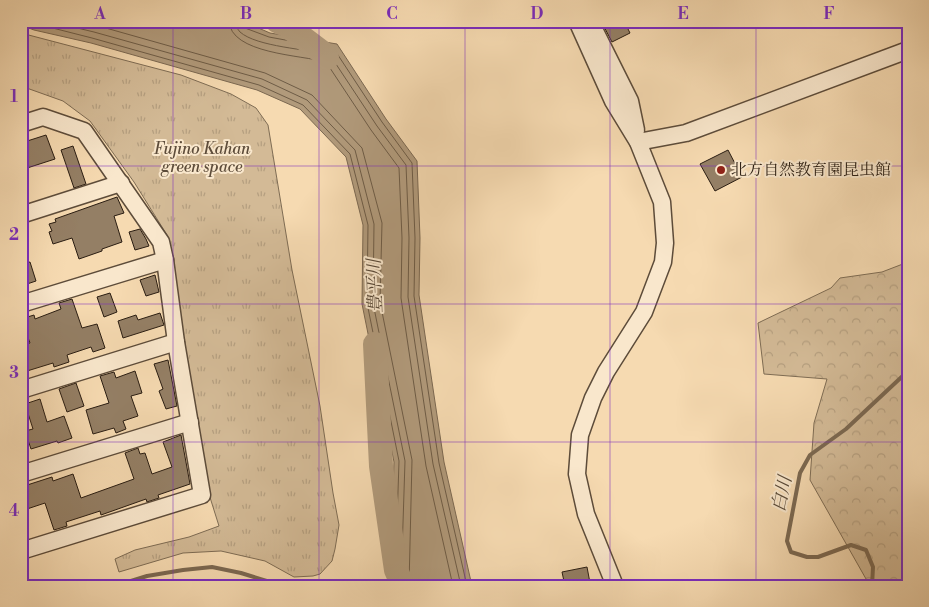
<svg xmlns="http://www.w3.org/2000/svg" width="929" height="607" viewBox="0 0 929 607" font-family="'Libre Bodoni','Noto Serif JP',serif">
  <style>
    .forest { fill: url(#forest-crowns); stroke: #7e6c54 }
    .park { fill: url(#park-tufts); stroke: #7e6c54 }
    .water { fill: #b19a7b; stroke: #7b6851 }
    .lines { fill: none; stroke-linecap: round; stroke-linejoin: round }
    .shore { stroke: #6e5c46; stroke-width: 1 }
    .stream { stroke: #7b6851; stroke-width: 4 }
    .river { stroke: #b19a7b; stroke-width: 24 }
    .building { fill: #947f65; stroke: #2a1d12 }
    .minor-casing { stroke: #5d4c3a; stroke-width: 19 }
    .minor { stroke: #f9e7cc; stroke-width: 16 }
    .grid { fill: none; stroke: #7b2cbf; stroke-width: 1; stroke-opacity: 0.55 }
    .poi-dot { fill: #8f2418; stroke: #f9e7cc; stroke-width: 2 }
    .labels { text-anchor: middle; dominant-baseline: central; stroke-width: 4; stroke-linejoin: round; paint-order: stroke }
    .park-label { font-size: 16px; font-style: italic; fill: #5d4c3a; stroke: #f9e7cc }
    .poi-label { font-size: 16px; fill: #2a1d12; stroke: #f9e7cc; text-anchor: start }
    .water-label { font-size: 18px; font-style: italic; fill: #594937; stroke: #f9e7cc }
    .neatline { fill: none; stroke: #7b2cbf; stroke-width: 2 }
    .grid-label { font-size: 16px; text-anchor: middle; font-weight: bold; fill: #7b2cbf }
  </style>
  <defs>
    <pattern id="forest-crowns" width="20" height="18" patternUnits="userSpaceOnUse" patternTransform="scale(1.25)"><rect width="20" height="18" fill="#d3ba96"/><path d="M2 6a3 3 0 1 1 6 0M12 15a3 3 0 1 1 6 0" fill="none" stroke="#b59f80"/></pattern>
    <pattern id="park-tufts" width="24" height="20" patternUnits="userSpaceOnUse" patternTransform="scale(1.25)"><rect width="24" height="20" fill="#d3ba96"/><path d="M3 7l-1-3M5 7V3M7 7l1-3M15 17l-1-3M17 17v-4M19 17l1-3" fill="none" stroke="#b59f80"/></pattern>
  </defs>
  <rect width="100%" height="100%" fill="#f6dab1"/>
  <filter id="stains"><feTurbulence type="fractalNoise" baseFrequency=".004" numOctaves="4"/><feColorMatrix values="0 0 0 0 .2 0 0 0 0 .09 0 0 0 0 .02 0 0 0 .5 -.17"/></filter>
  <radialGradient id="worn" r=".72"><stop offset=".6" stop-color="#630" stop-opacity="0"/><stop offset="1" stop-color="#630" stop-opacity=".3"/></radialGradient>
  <!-- forest -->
  <path class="forest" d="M908 262V586H870L810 480 814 423 827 379 764 374 758 323 831 288 840 278 882 272Z"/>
  <!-- park -->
  <path class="park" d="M21 33 181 75 231 94 256 108 268 125 292 270 320 406 333 493 339 525 335 549 332 561 320 574 313 576 294 577 265 561 221 551 183 553 119 572 115 559 135 550 189 537 219 526 208 491 167 235 134 182 90 121 63 101 21 86Z"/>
  <!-- water -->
  <path class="water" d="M21 21H242L270 33 337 44 386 119 417 161 420 238 419 295 444 462 472 586H390L394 462 362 304 363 225 346 157 300 109 257 90 91 43 34 30 21 25Z"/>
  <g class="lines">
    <!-- shore -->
    <g class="shore">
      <path d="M25 21 92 38 259 85 303 105 350 154 368 225 367 303 399 461 395 586"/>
      <path d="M48 21 94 32 262 79 307 100 355 150 374 224 373 303 405 461 401 586"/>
      <path d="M81 21 265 73 312 95 362 148 382 223 380 302 412 460 409 586"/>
      <path d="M229 21C230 54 302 55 326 62L371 130 399 168 402 238 401 298 426 466 453 586"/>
      <path d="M236 21C236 25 237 29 240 32 257 47 308 49 330 55L377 126 406 165 409 238 408 297 433 464 461 586"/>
      <path d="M243 21 245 28 269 37 334 49 382 122 412 163 415 238 414 296 439 463 467 586"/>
    </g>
    <!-- stream -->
    <g class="stream">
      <path d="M286 25 287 21"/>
      <path d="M115 586 147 576 183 570 212 567 241 573 283 586"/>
      <path d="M872 586 873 567 866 550 851 545 818 557H807L791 552 787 541 800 473 810 455 846 429 908 371"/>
    </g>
    <!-- river -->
    <g class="river">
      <path d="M277 21 286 25 323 53 327 58"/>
      <path d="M375 344 381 466 396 570 403 586"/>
    </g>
  </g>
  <!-- building -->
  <g class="building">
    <path d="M601 21H624L630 33 612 42Z"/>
    <path d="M46 135 55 159 21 170V143Z"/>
    <path d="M73 146 86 184 74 188 61 150Z"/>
    <path d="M728 150 742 177 715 191 700 164Z"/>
    <path d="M117 197 124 213 114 216 122 242 102 249V251L79 259 72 238 53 244 49 232 52 231 49 224 56 222 55 219Z"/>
    <path d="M140 229 146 239 149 246 135 250 129 232Z"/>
    <path d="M30 262 36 281 21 286V264Z"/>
    <path d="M155 275 159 292 146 296 140 280Z"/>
    <path d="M110 293 117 312 104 317 97 297Z"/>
    <path d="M72 299 82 328 97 324 105 348 93 352 91 347 67 355 69 362 54 367 53 363 27 371 21 354V346L30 343 21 319 34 315 35 319 61 309 59 303Z"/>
    <path d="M160 313 164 325 123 338 118 321 136 315 138 320Z"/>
    <path d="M168 360 177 406 166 409 159 391 163 389 154 364Z"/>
    <path d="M135 371 142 393 131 396 138 416 123 421 126 429 116 433 114 428 93 434 86 410 109 403 100 376 114 372 116 378Z"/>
    <path d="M76 383 84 406 67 412 59 389Z"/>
    <path d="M40 399 47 422 64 416 72 438 58 443 57 441 31 449 25 431 33 429 25 404Z"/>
    <path d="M181 435 190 484 158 495 159 498 147 502 146 499 101 515 100 511 66 522 67 526 54 530 45 503 24 510 21 502V487L52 477 53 481 73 474 81 498 134 479 125 453 138 448 140 454 145 453 152 474 172 467 163 442Z"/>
    <path d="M587 567 590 583 565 586 562 572Z"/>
  </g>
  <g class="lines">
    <defs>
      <g id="minor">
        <path d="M577 21 613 101 638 142 662 202 665 243 663 262 644 312 606 372 593 398 580 435 577 474 586 514 615 586"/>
        <path d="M590 21 630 101 636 130"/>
        <path d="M21 124 43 117 84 131 161 242 165 260 176 342 202 495 21 551"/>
        <path d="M638 142 686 133 908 50"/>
        <path d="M21 215 121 183"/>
        <path d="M21 304 165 260"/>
        <path d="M21 390 176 342"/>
        <path d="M21 474 190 422"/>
      </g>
    </defs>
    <!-- minor casing -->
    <use href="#minor" class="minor-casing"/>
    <!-- minor -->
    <use href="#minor" class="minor"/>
  </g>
  <!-- grid -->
  <path class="grid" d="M173 21V586M319 21V586M465 21V586M610 21V586M756 21V586M21 166H908M21 304H908M21 442H908"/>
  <!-- markers -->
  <circle class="poi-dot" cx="721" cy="170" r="5"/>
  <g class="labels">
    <!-- park labels -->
    <g class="park-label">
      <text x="202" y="149">Fujino Kahan<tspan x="202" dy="18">green space</tspan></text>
    </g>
    <!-- poi labels -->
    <g class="poi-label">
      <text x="731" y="170">北方自然教育園昆虫館</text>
    </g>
    <!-- water labels -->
    <g class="water-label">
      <text transform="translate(375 286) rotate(-92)">豊平川</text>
      <text transform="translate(782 494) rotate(-78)">白川</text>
    </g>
  </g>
  <!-- margin -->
  <rect width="929" height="607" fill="none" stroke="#f6dab1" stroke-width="55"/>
  <rect x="28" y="28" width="874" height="552" class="neatline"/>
  <g class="grid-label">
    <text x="100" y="19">A</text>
    <text x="246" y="19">B</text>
    <text x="392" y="19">C</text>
    <text x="537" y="19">D</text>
    <text x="683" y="19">E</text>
    <text x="829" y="19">F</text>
    <text x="14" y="102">1</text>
    <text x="14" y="240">2</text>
    <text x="14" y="378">3</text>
    <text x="14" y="516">4</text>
  </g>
  <rect width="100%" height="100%" filter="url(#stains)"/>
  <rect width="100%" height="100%" fill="url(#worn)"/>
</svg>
